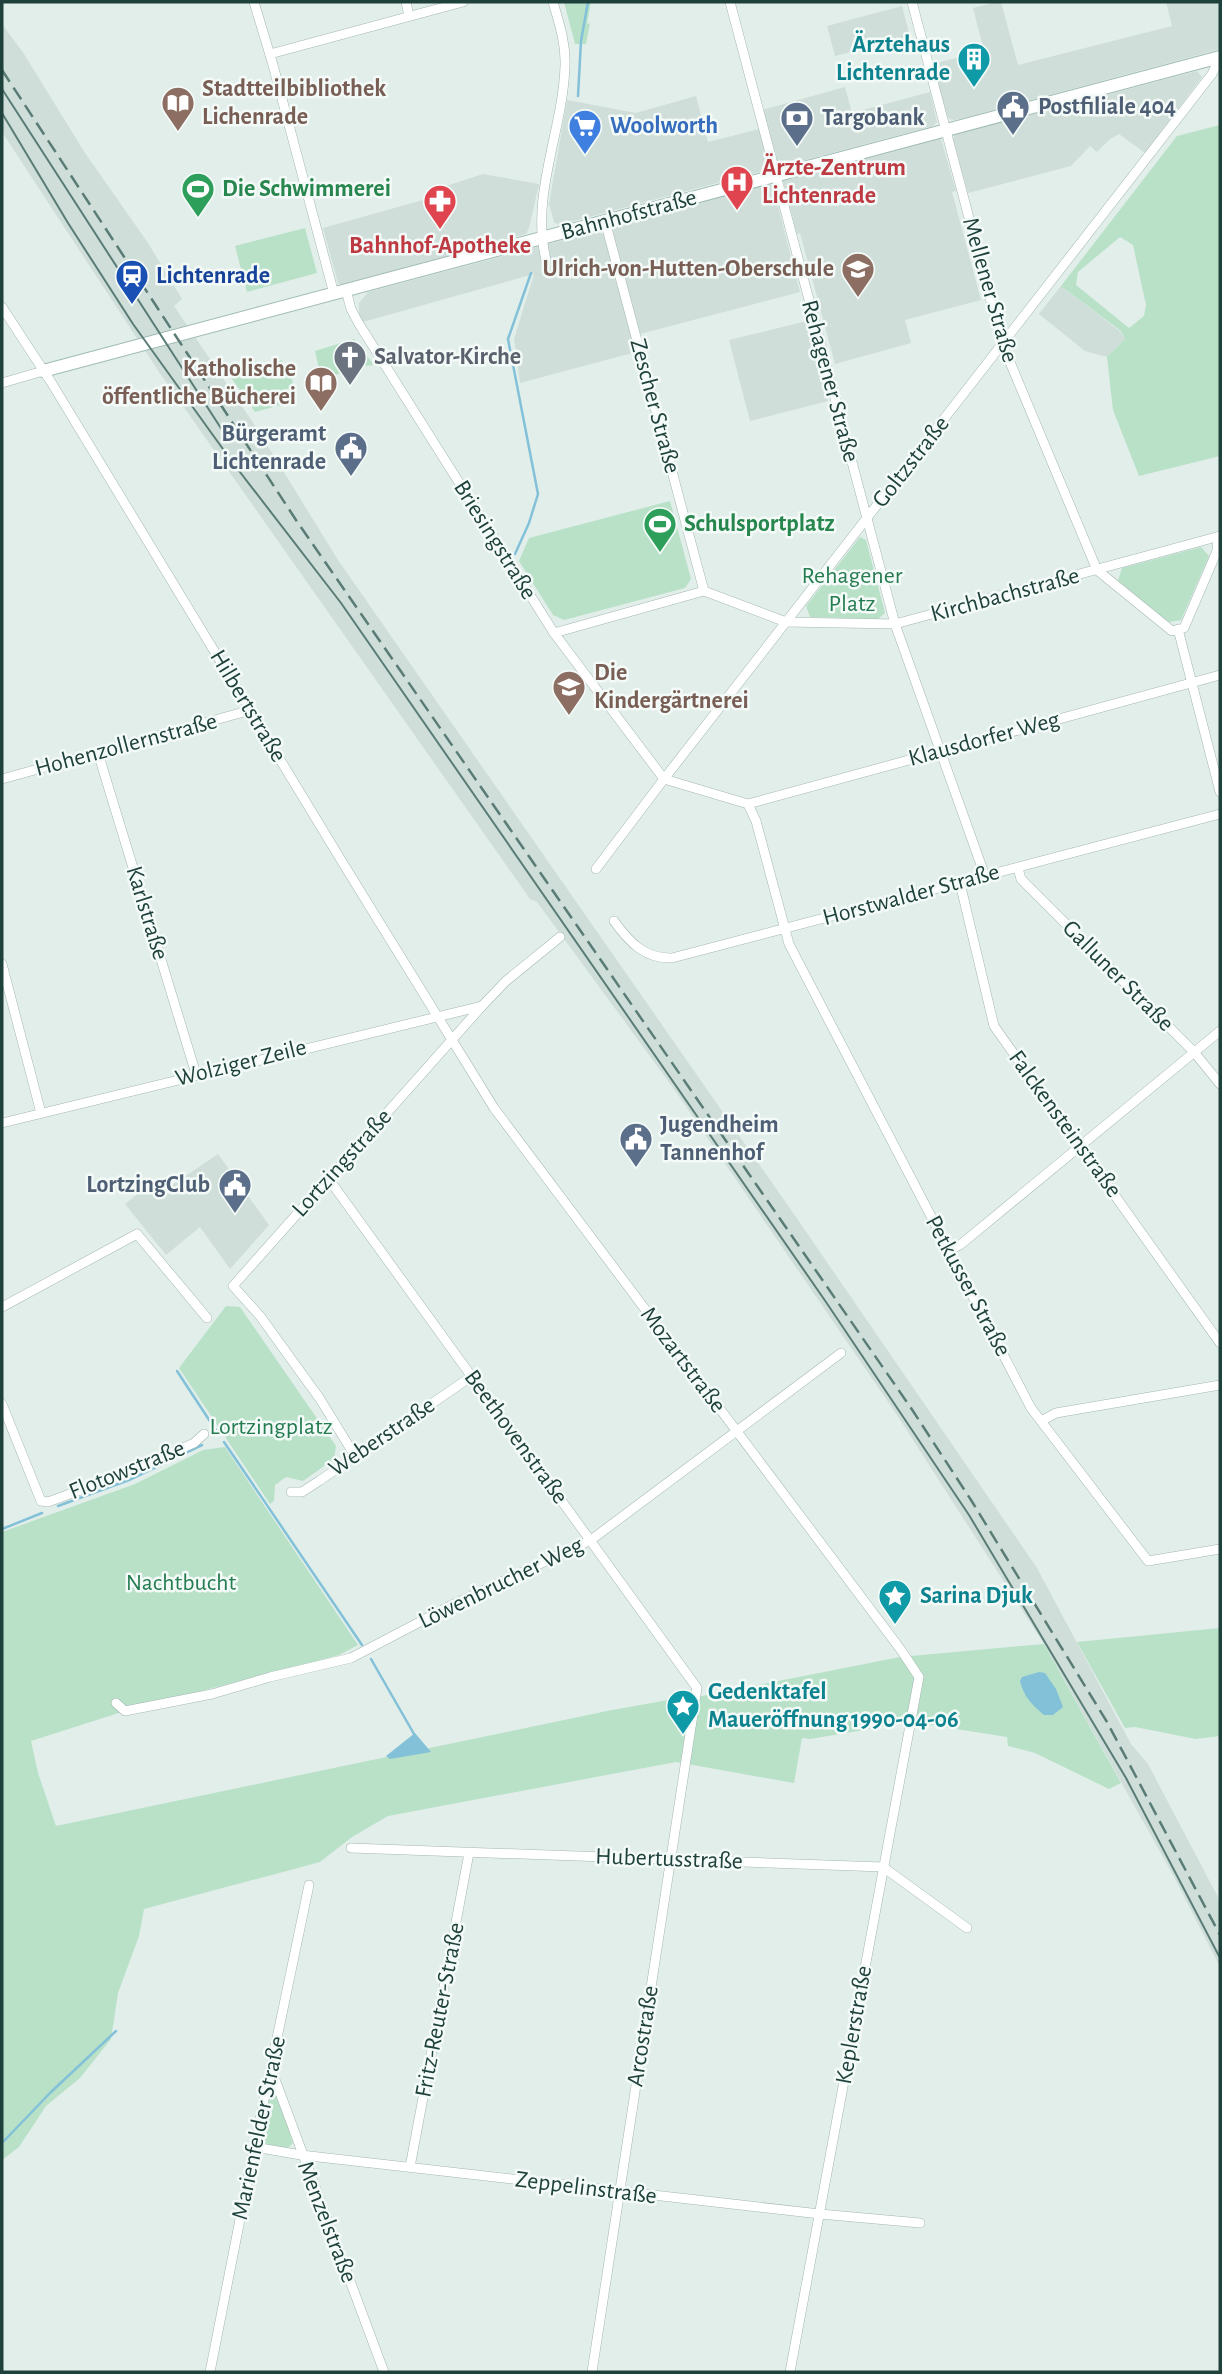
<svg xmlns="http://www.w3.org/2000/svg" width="1222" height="2374" viewBox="0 0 1222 2374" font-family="'Alegreya Sans',sans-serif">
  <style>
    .built { fill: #cfded9 }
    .green { fill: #b8e1c8; fill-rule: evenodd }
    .water { fill: #83c1d9 }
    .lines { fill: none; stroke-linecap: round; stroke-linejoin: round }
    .stream { stroke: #83c1d9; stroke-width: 2.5 }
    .street-casing { stroke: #a4b7b2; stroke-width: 10 }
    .secondary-casing { stroke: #9fbbb4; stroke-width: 14 }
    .street { stroke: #fff; stroke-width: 9 }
    .secondary { stroke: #fff; stroke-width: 12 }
    .tram { stroke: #5a7c77; stroke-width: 2 }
    .rail { stroke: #5a7c77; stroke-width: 2.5; stroke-dasharray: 14 7; stroke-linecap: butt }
    .labels { text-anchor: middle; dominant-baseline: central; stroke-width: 5; stroke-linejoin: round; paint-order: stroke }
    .culture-label { font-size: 24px; font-weight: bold; fill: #0d838f; stroke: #f3faf7; text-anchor: start }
    .education-label { font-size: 24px; font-weight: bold; fill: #785e54; stroke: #f3faf7; text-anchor: start }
    .service-label { font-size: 24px; font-weight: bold; fill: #4e5e75; stroke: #f3faf7; text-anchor: start }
    .shop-label { font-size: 24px; font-weight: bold; fill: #366cbe; stroke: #f3faf7; text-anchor: start }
    .health-label { font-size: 24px; font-weight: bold; fill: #be3a42; stroke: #f3faf7; text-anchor: start }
    .leisure-label { font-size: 24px; font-weight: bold; fill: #27864d; stroke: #f3faf7; text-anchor: start }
    .street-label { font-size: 24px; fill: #1f413c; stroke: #f3faf7 }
    .transit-label { font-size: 24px; font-weight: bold; fill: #164399; stroke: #f3faf7; text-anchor: start }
    .worship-label { font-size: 24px; font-weight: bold; fill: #5b616d; stroke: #f3faf7; text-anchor: start }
    .park-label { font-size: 24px; fill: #257c51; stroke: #f3faf7 }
  </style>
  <rect width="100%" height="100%" fill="#e2eeea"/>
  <!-- built -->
  <g class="built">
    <path d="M997 2H1001L1018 65 1172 26 1166 2H1220V49L972 116 955 120 950 119 946 115 933 64 984 51 973 8Z"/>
    <path d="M902 6 910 37 835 56 827 26Z"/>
    <path d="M2 24 24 54 85 153 148 243 182 299 174 306 258 430 338 560 798 1220 1037 1568 1131 1744 1148 1764 1220 1901V1967L1173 1875 1044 1644 897 1415 674 1089 537 902 530 899 159 372 2 132Z"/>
    <path d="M1197 71 1202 77 1145 153 1119 134 1110 139 1097 152 1090 146 1071 166 968 193 953 139 955 135Z"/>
    <path d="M845 87 852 113 930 92 937 122 933 126 783 166 778 164 762 110Z"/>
    <path d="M696 96 708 142 759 129 768 165 766 170 559 225 554 222 549 204 567 100 636 113Z"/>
    <path d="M941 139 956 191 952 192 981 300 905 320 911 343 835 364 800 233 797 234 783 181Z"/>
    <path d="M483 174 539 184 529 228 526 234 342 285 338 283 323 228 448 193 446 186Z"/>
    <path d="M770 184 773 186 800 292 640 334 613 233 614 227Z"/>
    <path d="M597 231 605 235 636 352 520 383 514 339 534 274 363 322 359 315V303L368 292Z"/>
    <path d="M1061 286 1121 332 1125 339 1107 357 1085 351 1039 314Z"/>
    <path d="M807 321 828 401 750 421 729 340Z"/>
    <path d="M218 1154 269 1225 230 1269 200 1227 166 1255 125 1204 159 1177 168 1188Z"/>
  </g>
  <!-- green -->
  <g class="green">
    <path d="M564 2H591L587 24 590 23 586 44H575Z"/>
    <path d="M1220 125V456L1139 476 1113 410 1107 357 1125 339 1121 331 1061 286 1177 136ZM1120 237 1133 245 1146 305 1144 316 1129 328 1076 285 1078 272Z"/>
    <path d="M305 228 317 273 247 292 235 246Z"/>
    <path d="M354 339 374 365 363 366 326 378 324 373H320L315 351Z"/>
    <path d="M282 360 286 376H291L294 387 277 392 281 405 255 412 230 376Z"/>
    <path d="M670 501 691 579 685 588 564 620 553 615 519 561 529 538Z"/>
    <path d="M860 537 866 540 885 613 878 619 810 617 806 606Z"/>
    <path d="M1201 547 1209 556 1181 620 1169 622 1118 581 1122 568Z"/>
    <path d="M226 1306 240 1307 336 1446 334 1459 303 1481 286 1477 275 1485 274 1501 270 1504 179 1368Z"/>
    <path d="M225 1447 358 1645 339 1655 128 1710 31 1741 38 1773 56 1826 607 1711 690 1696H702L900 1657 1044 1644 1121 1783 1109 1789 1035 1753 1008 1746 1007 1737 912 1722 810 1739 802 1738 794 1783 676 1762 388 1816 352 1837 320 1862 144 1909 139 1936 118 1993 111 2039 80 2078 46 2106 19 2147 2 2160V1532L135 1484 203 1450Z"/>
    <path d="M1220 1628V1736L1196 1739 1135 1727 1125 1728 1077 1642Z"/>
    <path d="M277 2095 293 2143 288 2148 258 2143 269 2096Z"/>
  </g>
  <!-- water -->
  <g class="water">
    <path d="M1039 1672 1045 1673 1056 1689 1063 1707 1053 1715H1044C1032 1705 1024 1697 1020 1681L1022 1677Z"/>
    <path d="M415 1733 431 1752 390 1759 386 1756Z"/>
  </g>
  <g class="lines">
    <!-- stream -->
    <g class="stream">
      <path d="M578 96 581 41 588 2"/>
      <path d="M515 554 529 523 538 494 508 339 531 273"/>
      <path d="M177 1371 219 1435"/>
      <path d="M224 1442 362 1645"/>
      <path d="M58 1506 129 1480 202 1445"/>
      <path d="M2 1529 42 1513"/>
      <path d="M371 1659 414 1734"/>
      <path d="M2 2143 50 2093 116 2031"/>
    </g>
    <defs>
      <g id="street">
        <path d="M254 2 273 65 334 294"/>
        <path d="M406 2 409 16"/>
        <path d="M730 2 895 624 985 876"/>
        <path d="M912 2 1002 343 1097 570 1172 631 1184 628 1217 551 1218 537"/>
        <path d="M270 54 463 2"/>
        <path d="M605 221 704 591"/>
        <path d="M546 260C530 195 563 131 565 66 566 43 559 23 553 2"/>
        <path d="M346 290 351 309 359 324 554 633 664 779"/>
        <path d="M2 307 51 382 341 860 494 1108 901 1650 919 1677 790 2372"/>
        <path d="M2 383 43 371"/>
        <path d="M1178 629 1220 792"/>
        <path d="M554 633 704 591 786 622 895 624 1220 536"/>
        <path d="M98 753 196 1074"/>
        <path d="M2 779 251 710"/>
        <path d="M664 779 748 804 756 821 789 944 1031 1408 1148 1561 1220 1549"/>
        <path d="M748 804 1220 675"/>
        <path d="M1018 868 1021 879 1194 1052 1220 1084"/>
        <path d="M596 869 664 779 1212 74 1215 68V59"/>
        <path d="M960 883 994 1026 1220 1343"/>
        <path d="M614 921C629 942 645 959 672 958L1220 814"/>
        <path d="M2 964 41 1113"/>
        <path d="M2 1123 482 1006"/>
        <path d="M328 1178 697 1688 592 2372"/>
        <path d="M949 1250 960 1245 1220 1031"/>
        <path d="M2 1307 137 1234 207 1318"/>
        <path d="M2 1404 41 1501 48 1502 124 1474 194 1443 204 1434"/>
        <path d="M1041 1421 1056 1413 1220 1385"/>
        <path d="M355 1456 320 1399 260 1316 233 1286 482 1006 506 981 560 937"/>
        <path d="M291 1492H302L319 1481 472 1376"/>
        <path d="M116 1703 125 1711 212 1694 270 1677 351 1658 452 1605 591 1540 841 1353"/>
        <path d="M351 1848 883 1867 967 1928"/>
        <path d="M270 2076 276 2082 384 2372"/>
        <path d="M254 2147 301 2155 820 2214 920 2223"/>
        <path d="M410 2167 469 1853"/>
        <path d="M210 2372 254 2148 309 1885"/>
      </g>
      <path id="secondary" d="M43 371 1220 57"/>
    </defs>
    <!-- street casing -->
    <use href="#street" class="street-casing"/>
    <!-- secondary casing -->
    <use href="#secondary" class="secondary-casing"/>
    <!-- street -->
    <use href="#street" class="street"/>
    <!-- secondary -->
    <use href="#secondary" class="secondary"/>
    <!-- tram -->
    <g class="tram">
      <path d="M2 89 226 436"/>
      <path d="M2 113 68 223 133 324 233 463 341 603 826 1302 969 1515 1126 1778 1220 1958"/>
    </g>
    <!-- rail -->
    <path class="rail" d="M2 70 296 520 911 1408 971 1500 1107 1722 1220 1935"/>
  </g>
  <!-- icons -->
  <defs>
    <symbol id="building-pin" viewBox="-11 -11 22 30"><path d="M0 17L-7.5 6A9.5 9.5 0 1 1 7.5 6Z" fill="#0f9aa8" stroke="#f3faf7"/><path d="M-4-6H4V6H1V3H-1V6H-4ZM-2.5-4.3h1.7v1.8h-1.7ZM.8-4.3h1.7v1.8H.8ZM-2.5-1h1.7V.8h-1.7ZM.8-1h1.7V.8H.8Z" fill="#fff"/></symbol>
    <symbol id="library-pin" viewBox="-11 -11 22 30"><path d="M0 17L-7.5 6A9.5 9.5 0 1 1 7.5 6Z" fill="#8d6e63" stroke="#f3faf7"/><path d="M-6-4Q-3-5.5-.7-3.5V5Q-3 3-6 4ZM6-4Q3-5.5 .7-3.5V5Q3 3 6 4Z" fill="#fff"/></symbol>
    <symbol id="civic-pin" viewBox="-11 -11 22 30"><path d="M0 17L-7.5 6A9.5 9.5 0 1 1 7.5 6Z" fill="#5c6f8a" stroke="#f3faf7"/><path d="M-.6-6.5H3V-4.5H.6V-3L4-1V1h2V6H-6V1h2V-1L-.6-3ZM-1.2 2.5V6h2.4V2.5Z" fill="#fff"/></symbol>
    <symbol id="bank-pin" viewBox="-11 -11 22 30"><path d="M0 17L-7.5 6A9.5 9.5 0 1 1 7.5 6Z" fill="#5c6f8a" stroke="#f3faf7"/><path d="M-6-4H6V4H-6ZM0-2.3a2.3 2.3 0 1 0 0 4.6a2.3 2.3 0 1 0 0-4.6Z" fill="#fff"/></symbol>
    <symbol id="supermarket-pin" viewBox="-11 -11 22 30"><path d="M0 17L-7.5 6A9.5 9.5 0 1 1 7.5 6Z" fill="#3f7fe0" stroke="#f3faf7"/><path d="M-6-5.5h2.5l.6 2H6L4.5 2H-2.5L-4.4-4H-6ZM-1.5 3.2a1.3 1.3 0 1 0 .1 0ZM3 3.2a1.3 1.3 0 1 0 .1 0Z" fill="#fff"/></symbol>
    <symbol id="hospital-pin" viewBox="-11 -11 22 30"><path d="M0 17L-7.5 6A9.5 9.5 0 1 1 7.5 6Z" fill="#e0444e" stroke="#f3faf7"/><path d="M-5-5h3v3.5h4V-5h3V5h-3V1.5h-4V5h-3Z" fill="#fff"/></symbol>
    <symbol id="stadium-pin" viewBox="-11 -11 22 30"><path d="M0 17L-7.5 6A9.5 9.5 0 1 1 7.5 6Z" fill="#2e9e5b" stroke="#f3faf7"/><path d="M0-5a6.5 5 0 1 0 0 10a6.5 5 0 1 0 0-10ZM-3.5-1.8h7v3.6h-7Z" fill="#fff"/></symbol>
    <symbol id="pharmacy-pin" viewBox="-11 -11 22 30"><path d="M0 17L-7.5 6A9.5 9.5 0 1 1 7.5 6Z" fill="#e0444e" stroke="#f3faf7"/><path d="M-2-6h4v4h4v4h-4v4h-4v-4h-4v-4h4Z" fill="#fff"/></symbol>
    <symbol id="school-pin" viewBox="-11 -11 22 30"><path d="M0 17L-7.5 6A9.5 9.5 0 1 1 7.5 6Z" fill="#8d6e63" stroke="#f3faf7"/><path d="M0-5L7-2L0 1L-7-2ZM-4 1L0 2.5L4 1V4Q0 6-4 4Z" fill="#fff"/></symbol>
    <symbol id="station-pin" viewBox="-11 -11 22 30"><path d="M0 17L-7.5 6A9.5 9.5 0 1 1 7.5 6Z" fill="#1a4fb4" stroke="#f3faf7"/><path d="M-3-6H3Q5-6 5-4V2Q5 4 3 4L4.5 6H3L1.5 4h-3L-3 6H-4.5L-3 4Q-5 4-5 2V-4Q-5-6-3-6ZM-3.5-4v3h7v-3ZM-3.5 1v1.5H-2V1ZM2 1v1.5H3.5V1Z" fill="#fff"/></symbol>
    <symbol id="church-pin" viewBox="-11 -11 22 30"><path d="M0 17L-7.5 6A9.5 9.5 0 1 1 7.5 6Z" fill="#6b7280" stroke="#f3faf7"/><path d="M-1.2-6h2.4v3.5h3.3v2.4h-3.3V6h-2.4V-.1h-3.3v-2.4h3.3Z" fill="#fff"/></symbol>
    <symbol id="sight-pin" viewBox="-11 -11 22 30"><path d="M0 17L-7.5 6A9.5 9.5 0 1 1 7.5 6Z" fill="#0f9aa8" stroke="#f3faf7"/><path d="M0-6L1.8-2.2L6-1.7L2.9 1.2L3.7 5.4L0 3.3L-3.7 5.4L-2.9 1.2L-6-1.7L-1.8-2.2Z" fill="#fff"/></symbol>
  </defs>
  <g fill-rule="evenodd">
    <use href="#building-pin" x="955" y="40" width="38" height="52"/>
    <use href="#library-pin" x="159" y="84" width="38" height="52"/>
    <use href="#civic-pin" x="994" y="88" width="38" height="52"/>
    <use href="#bank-pin" x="778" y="99" width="38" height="52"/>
    <use href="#supermarket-pin" x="566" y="107" width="38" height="52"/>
    <use href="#hospital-pin" x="718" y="163" width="38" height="52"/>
    <use href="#stadium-pin" x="179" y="170" width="38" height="52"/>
    <use href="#pharmacy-pin" x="421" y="182" width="38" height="52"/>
    <use href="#school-pin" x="839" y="250" width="38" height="52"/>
    <use href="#station-pin" x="113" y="257" width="38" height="52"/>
    <use href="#church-pin" x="331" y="338" width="38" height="52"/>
    <use href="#library-pin" x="302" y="364" width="38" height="52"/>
    <use href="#civic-pin" x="332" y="429" width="38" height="52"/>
    <use href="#stadium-pin" x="641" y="505" width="38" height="52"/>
    <use href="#school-pin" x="550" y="668" width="38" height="52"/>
    <use href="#civic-pin" x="617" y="1120" width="38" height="52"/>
    <use href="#civic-pin" x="216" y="1166" width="38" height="52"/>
    <use href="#sight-pin" x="876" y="1577" width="38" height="52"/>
    <use href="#sight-pin" x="664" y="1687" width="38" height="52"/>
  </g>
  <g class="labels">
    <!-- culture labels -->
    <g class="culture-label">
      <text x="950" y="45" text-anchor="end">Ärztehaus<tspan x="950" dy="28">Lichtenrade</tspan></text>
      <text x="920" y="1596">Sarina Djuk</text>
      <text x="708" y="1692">Gedenktafel<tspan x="708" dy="28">Maueröffnung 1990-04-06</tspan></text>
    </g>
    <!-- education labels -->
    <g class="education-label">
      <text x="202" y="89">Stadtteilbibliothek<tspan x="202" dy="28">Lichenrade</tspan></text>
      <text x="834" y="269" text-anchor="end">Ulrich-von-Hutten-Oberschule</text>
      <text x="296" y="369" text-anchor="end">Katholische<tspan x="296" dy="28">öffentliche Bücherei</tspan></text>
      <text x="594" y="673">Die<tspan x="594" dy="28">Kindergärtnerei</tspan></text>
    </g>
    <!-- service labels -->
    <g class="service-label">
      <text x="1038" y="107">Postfiliale 404</text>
      <text x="822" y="118">Targobank</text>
      <text x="326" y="434" text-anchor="end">Bürgeramt<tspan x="326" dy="28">Lichtenrade</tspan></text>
      <text x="660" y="1125">Jugendheim<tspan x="660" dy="28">Tannenhof</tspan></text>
      <text x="210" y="1185" text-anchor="end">LortzingClub</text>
    </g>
    <!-- shop labels -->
    <g class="shop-label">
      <text x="610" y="126">Woolworth</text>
    </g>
    <!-- health labels -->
    <g class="health-label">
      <text x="762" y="168">Ärzte-Zentrum<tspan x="762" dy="28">Lichtenrade</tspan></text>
      <text x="440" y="246" text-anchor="middle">Bahnhof-Apotheke</text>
    </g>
    <!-- leisure labels -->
    <g class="leisure-label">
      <text x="222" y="189">Die Schwimmerei</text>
      <text x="684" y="524">Schulsportplatz</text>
    </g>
    <!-- street labels -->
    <g class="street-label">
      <text transform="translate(629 215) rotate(-15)">Bahnhofstraße</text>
      <text transform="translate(990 290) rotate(74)">Mellener Straße</text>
      <text transform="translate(830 381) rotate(75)">Rehagener Straße</text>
      <text transform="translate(655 406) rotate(75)">Zescher Straße</text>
      <text transform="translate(911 462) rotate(-52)">Goltzstraße</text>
      <text transform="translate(495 540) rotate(58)">Briesingstraße</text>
      <text transform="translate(1005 595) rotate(-15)">Kirchbachstraße</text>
      <text transform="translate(248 706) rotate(59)">Hilbertstraße</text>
      <text transform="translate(984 739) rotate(-15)">Klausdorfer Weg</text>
      <text transform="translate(126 745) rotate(-15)">Hohenzollernstraße</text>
      <text transform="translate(911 895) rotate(-15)">Horstwalder Straße</text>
      <text transform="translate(147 913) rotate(73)">Karlstraße</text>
      <text transform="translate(1118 976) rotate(45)">Galluner Straße</text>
      <text transform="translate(241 1063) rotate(-14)">Wolziger Zeile</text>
      <text transform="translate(1065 1124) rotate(54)">Falckensteinstraße</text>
      <text transform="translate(342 1163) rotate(-48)">Lortzingstraße</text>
      <text transform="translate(968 1286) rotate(62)">Petkusser Straße</text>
      <text transform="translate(683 1360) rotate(53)">Mozartstraße</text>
      <text transform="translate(382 1437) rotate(-34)">Weberstraße</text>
      <text transform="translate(516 1437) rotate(54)">Beethovenstraße</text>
      <text transform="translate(127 1470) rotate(-22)">Flotowstraße</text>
      <text transform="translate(501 1583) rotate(-26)">Löwenbrucher Weg</text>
      <text transform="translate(669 1859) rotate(2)">Hubertusstraße</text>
      <text transform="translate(440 2010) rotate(-79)">Fritz-Reuter-Straße</text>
      <text transform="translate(854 2025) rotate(-80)">Keplerstraße</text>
      <text transform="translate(643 2036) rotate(-81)">Arcostraße</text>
      <text transform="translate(259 2128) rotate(-78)">Marienfelder Straße</text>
      <text transform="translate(586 2188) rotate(7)">Zeppelinstraße</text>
      <text transform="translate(327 2222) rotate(69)">Menzelstraße</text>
    </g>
    <!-- transit labels -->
    <g class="transit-label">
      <text x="156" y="276">Lichtenrade</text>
    </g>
    <!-- worship labels -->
    <g class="worship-label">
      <text x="374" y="357">Salvator-Kirche</text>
    </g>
    <!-- park labels -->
    <g class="park-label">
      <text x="852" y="576">Rehagener<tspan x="852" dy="28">Platz</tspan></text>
      <text x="271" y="1427">Lortzingplatz</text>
      <text x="181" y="1583">Nachtbucht</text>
    </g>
  </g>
  <!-- border -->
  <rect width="1222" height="2374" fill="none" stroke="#1f413c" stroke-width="7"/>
</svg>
